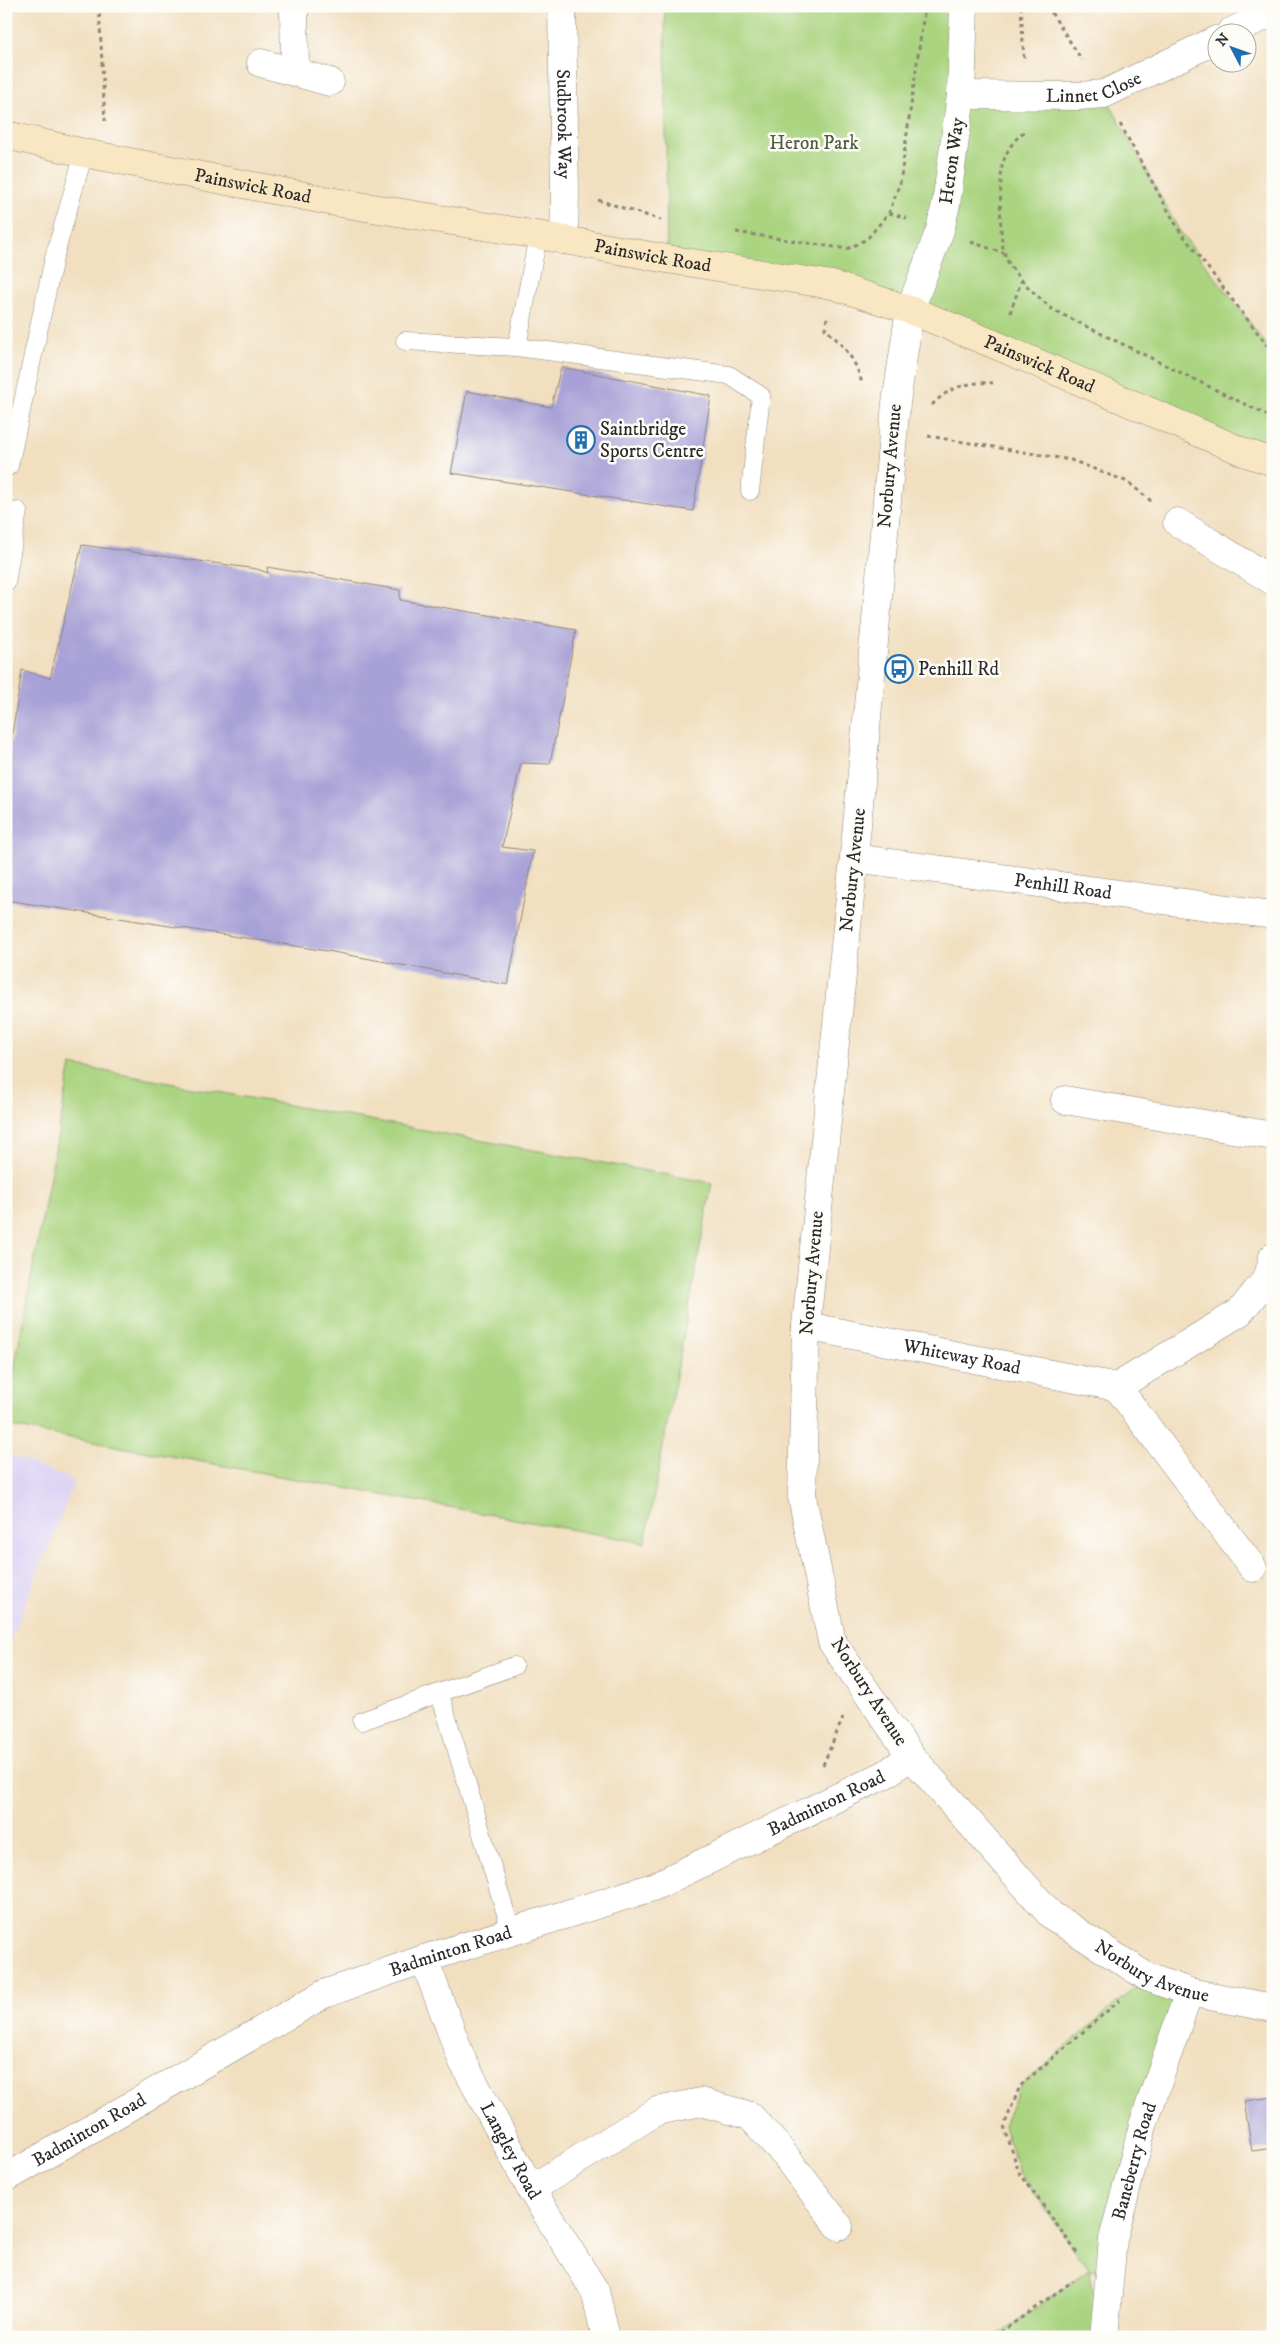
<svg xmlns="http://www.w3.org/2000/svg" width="1279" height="2343" viewBox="0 0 1279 2343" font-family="'IM FELL DW Pica',serif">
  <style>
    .built { fill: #ded5f5 }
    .green { fill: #aad480; stroke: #6a8056 }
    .building { fill: #a8a1d7 }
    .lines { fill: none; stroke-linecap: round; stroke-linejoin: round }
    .service-casing { stroke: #8e8576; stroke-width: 19 }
    .minor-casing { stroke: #8e8576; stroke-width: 29 }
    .secondary-casing { stroke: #8e8576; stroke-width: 29 }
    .path { stroke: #8e8576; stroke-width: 3; stroke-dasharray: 4 4; stroke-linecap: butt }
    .service { stroke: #fff; stroke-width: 18 }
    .minor { stroke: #fff; stroke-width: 28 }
    .secondary { stroke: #f9e7c3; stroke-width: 28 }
    .labels { text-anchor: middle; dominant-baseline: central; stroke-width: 5; stroke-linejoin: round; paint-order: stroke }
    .street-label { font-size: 19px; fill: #2b2b2b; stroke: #fdfcf7 }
    .park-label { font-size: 19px; fill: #515e44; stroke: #fdfcf7 }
    .poi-label { font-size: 19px; fill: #2b2b2b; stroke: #fdfcf7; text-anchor: start }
  </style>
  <rect width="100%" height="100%" fill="#fdfcf7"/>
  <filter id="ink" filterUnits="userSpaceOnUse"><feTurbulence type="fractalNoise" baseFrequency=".02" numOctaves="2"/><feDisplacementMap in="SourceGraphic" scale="10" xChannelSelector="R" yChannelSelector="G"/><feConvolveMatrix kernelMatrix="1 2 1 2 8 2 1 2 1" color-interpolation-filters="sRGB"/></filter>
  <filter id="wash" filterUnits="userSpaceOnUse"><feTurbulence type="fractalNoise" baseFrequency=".0096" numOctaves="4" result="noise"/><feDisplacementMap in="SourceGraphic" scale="20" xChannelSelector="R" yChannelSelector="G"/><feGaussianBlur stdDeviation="1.12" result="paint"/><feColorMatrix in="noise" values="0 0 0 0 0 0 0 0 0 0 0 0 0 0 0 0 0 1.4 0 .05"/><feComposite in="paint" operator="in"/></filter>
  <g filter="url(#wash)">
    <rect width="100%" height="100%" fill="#f1dfc0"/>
    <!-- built -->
    <path class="built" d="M6 1453 75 1481 6 1651Z"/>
    <!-- green -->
    <g class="green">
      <path d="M665 6H964L961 95 1104 94 1179 230 1273 353V462L910 310 667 259Z"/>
      <path d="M71 1065 712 1183 645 1543 6 1426V1412Z"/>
      <path d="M1147 1977 1189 1992 1109 2270 1089 2271 1103 2329 1091 2337H994L1089 2270 1019 2172 1004 2126 1020 2086Z"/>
    </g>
    <g id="blocks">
      <!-- building -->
      <g class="building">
        <path d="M561 367 711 396 693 511 451 473 467 391 551 407Z"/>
        <path d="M82 545 257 569 268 573 267 567 400 590V600L576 630 550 764 521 763 502 847 533 851 508 985 333 952 6 900V754L9 755 22 670 50 678Z"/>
        <path d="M1273 2097V2148L1252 2151 1244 2101Z"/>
      </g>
    </g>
  </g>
  <g filter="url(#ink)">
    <use href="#blocks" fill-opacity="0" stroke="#8e8576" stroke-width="1"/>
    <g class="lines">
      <defs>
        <g id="service">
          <path d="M405 341 517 347 538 235"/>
          <path d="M517 347 729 375 761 396 750 491"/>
          <path d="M9 466 54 258 84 153"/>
          <path d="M6 583 18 511"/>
          <path d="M440 1694 511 1931"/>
          <path d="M362 1721 514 1666"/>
        </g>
        <g id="minor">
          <path d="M294 6 295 71"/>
          <path id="s1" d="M562 6 565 194 564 240"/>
          <path id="s2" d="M964 6 961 95 946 204 940 230 910 310 896 403 854 858 806 1326 802 1497 832 1642 911 1756 1051 1915 1147 1977 1189 1992 1273 2008"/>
          <path d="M1231 32 1273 12"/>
          <path d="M261 63 330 82"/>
          <path id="s3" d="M961 95 1079 96 1104 94 1216 40"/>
          <path d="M1177 522 1273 581"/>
          <path id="s4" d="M854 858 1273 915"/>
          <path d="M1065 1100 1273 1136"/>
          <path id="s5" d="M806 1326 1117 1387 1253 1568"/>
          <path d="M1117 1387 1240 1312 1268 1277 1273 1257"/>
          <path id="s6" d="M424 1959 462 2060 531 2189 595 2291 606 2337"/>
          <path id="s7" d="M6 2178 324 1994 424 1959 653 1887 886 1774 911 1756"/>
          <path d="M531 2189 657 2111 701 2102 750 2116 779 2148 839 2226"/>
          <path id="s8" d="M1104 2337 1113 2239 1143 2125 1189 1992"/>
        </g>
        <g id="secondary">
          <path id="s9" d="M6 135 84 153 335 202 538 235 667 259 832 285 910 310 998 346 1246 453 1273 462"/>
        </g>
      </defs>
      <!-- service casing -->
      <use href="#service" class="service-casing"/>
      <!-- minor casing -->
      <use href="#minor" class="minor-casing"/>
      <!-- secondary casing -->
      <use href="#secondary" class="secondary-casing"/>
      <!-- path -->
      <g class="path">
        <path d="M99 6 105 121"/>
        <path d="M1021 6 1024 61"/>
        <path d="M1047 6 1082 60"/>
        <path d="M1120 124 1179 230 1273 353"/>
        <path d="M1024 132C1013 140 1005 153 1002 167 1000 184 999 236 1004 252 1010 274 1037 295 1053 310L1273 418"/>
        <path d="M598 200 661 220"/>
        <path d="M889 213 907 218"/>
        <path d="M736 232 847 249 867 239 889 213 900 183 925 6"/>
        <path d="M971 242 1004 253"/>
        <path d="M1010 313 1022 279"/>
        <path d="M827 318 825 329C842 343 857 361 862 384"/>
        <path d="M932 405C949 387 969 381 993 383"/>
        <path d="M928 436 1071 460 1128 482 1151 501"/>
        <path d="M823 1765 843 1718"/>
        <path d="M1077 2253 1019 2172 1004 2126 1020 2086 1120 2000"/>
        <path d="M994 2337 1073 2281"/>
      </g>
      <!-- service -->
      <use href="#service" class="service"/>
      <!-- minor -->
      <use href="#minor" class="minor"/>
      <!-- secondary -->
      <use href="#secondary" class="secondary"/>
    </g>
  </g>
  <!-- icons -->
  <defs>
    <symbol id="building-ring" viewBox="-11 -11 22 22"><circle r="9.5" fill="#fdfcf7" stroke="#1f6fb2" stroke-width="1.5"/><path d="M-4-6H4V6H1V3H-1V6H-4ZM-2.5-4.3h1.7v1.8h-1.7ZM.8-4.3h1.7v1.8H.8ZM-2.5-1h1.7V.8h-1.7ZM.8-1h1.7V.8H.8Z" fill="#1f6fb2"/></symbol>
    <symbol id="bus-ring" viewBox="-11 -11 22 22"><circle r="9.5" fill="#fdfcf7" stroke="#1f6fb2" stroke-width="1.5"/><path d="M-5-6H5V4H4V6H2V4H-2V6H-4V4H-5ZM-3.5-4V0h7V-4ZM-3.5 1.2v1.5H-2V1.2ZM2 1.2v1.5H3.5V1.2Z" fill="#1f6fb2"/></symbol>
  </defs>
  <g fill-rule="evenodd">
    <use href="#building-ring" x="565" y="424" width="32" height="32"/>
    <use href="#bus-ring" x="883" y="653" width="32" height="32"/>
  </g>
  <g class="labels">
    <!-- street labels -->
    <g class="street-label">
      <text stroke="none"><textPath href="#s3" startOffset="134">Linnet Close</textPath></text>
      <text stroke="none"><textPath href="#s1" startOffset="118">Sudbrook Way</textPath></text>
      <text transform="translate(952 161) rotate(-82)">Heron Way</text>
      <text stroke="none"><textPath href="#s9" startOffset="252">Painswick Road</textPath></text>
      <text stroke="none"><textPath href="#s9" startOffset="658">Painswick Road</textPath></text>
      <text stroke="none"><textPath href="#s9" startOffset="1062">Painswick Road</textPath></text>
      <text transform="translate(890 466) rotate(-85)">Norbury Avenue</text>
      <text transform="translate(853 870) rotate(-84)">Norbury Avenue</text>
      <text stroke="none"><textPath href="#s4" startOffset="211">Penhill Road</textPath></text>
      <text transform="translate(812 1273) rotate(-85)">Norbury Avenue</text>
      <text stroke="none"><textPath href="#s5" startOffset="159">Whiteway Road</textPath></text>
      <text transform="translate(869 1692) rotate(57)">Norbury Avenue</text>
      <text stroke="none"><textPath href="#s7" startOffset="906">Badminton Road</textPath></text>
      <text stroke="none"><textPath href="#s7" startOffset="501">Badminton Road</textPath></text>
      <text stroke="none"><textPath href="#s2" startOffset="2119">Norbury Avenue</textPath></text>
      <text stroke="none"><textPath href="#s7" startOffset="96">Badminton Road</textPath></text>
      <text stroke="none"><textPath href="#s6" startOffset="211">Langley Road</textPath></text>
      <text stroke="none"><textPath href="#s8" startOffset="179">Baneberry Road</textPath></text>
    </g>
    <!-- park labels -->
    <g class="park-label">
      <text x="814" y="143">Heron Park</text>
    </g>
    <!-- poi labels -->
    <g class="poi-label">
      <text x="600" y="429">Saintbridge<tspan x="600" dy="22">Sports Centre</tspan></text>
      <text x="918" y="669">Penhill Rd</text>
    </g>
  </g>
  <!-- margin -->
  <rect width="1279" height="2343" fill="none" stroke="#fdfcf7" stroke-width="25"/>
  <!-- north arrow -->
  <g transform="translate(1232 48) rotate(311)"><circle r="24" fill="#fdfcf7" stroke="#a9a8a5"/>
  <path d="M0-4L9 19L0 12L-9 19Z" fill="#1f6fb2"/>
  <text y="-8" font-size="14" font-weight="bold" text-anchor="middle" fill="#2b2b2b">N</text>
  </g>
</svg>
